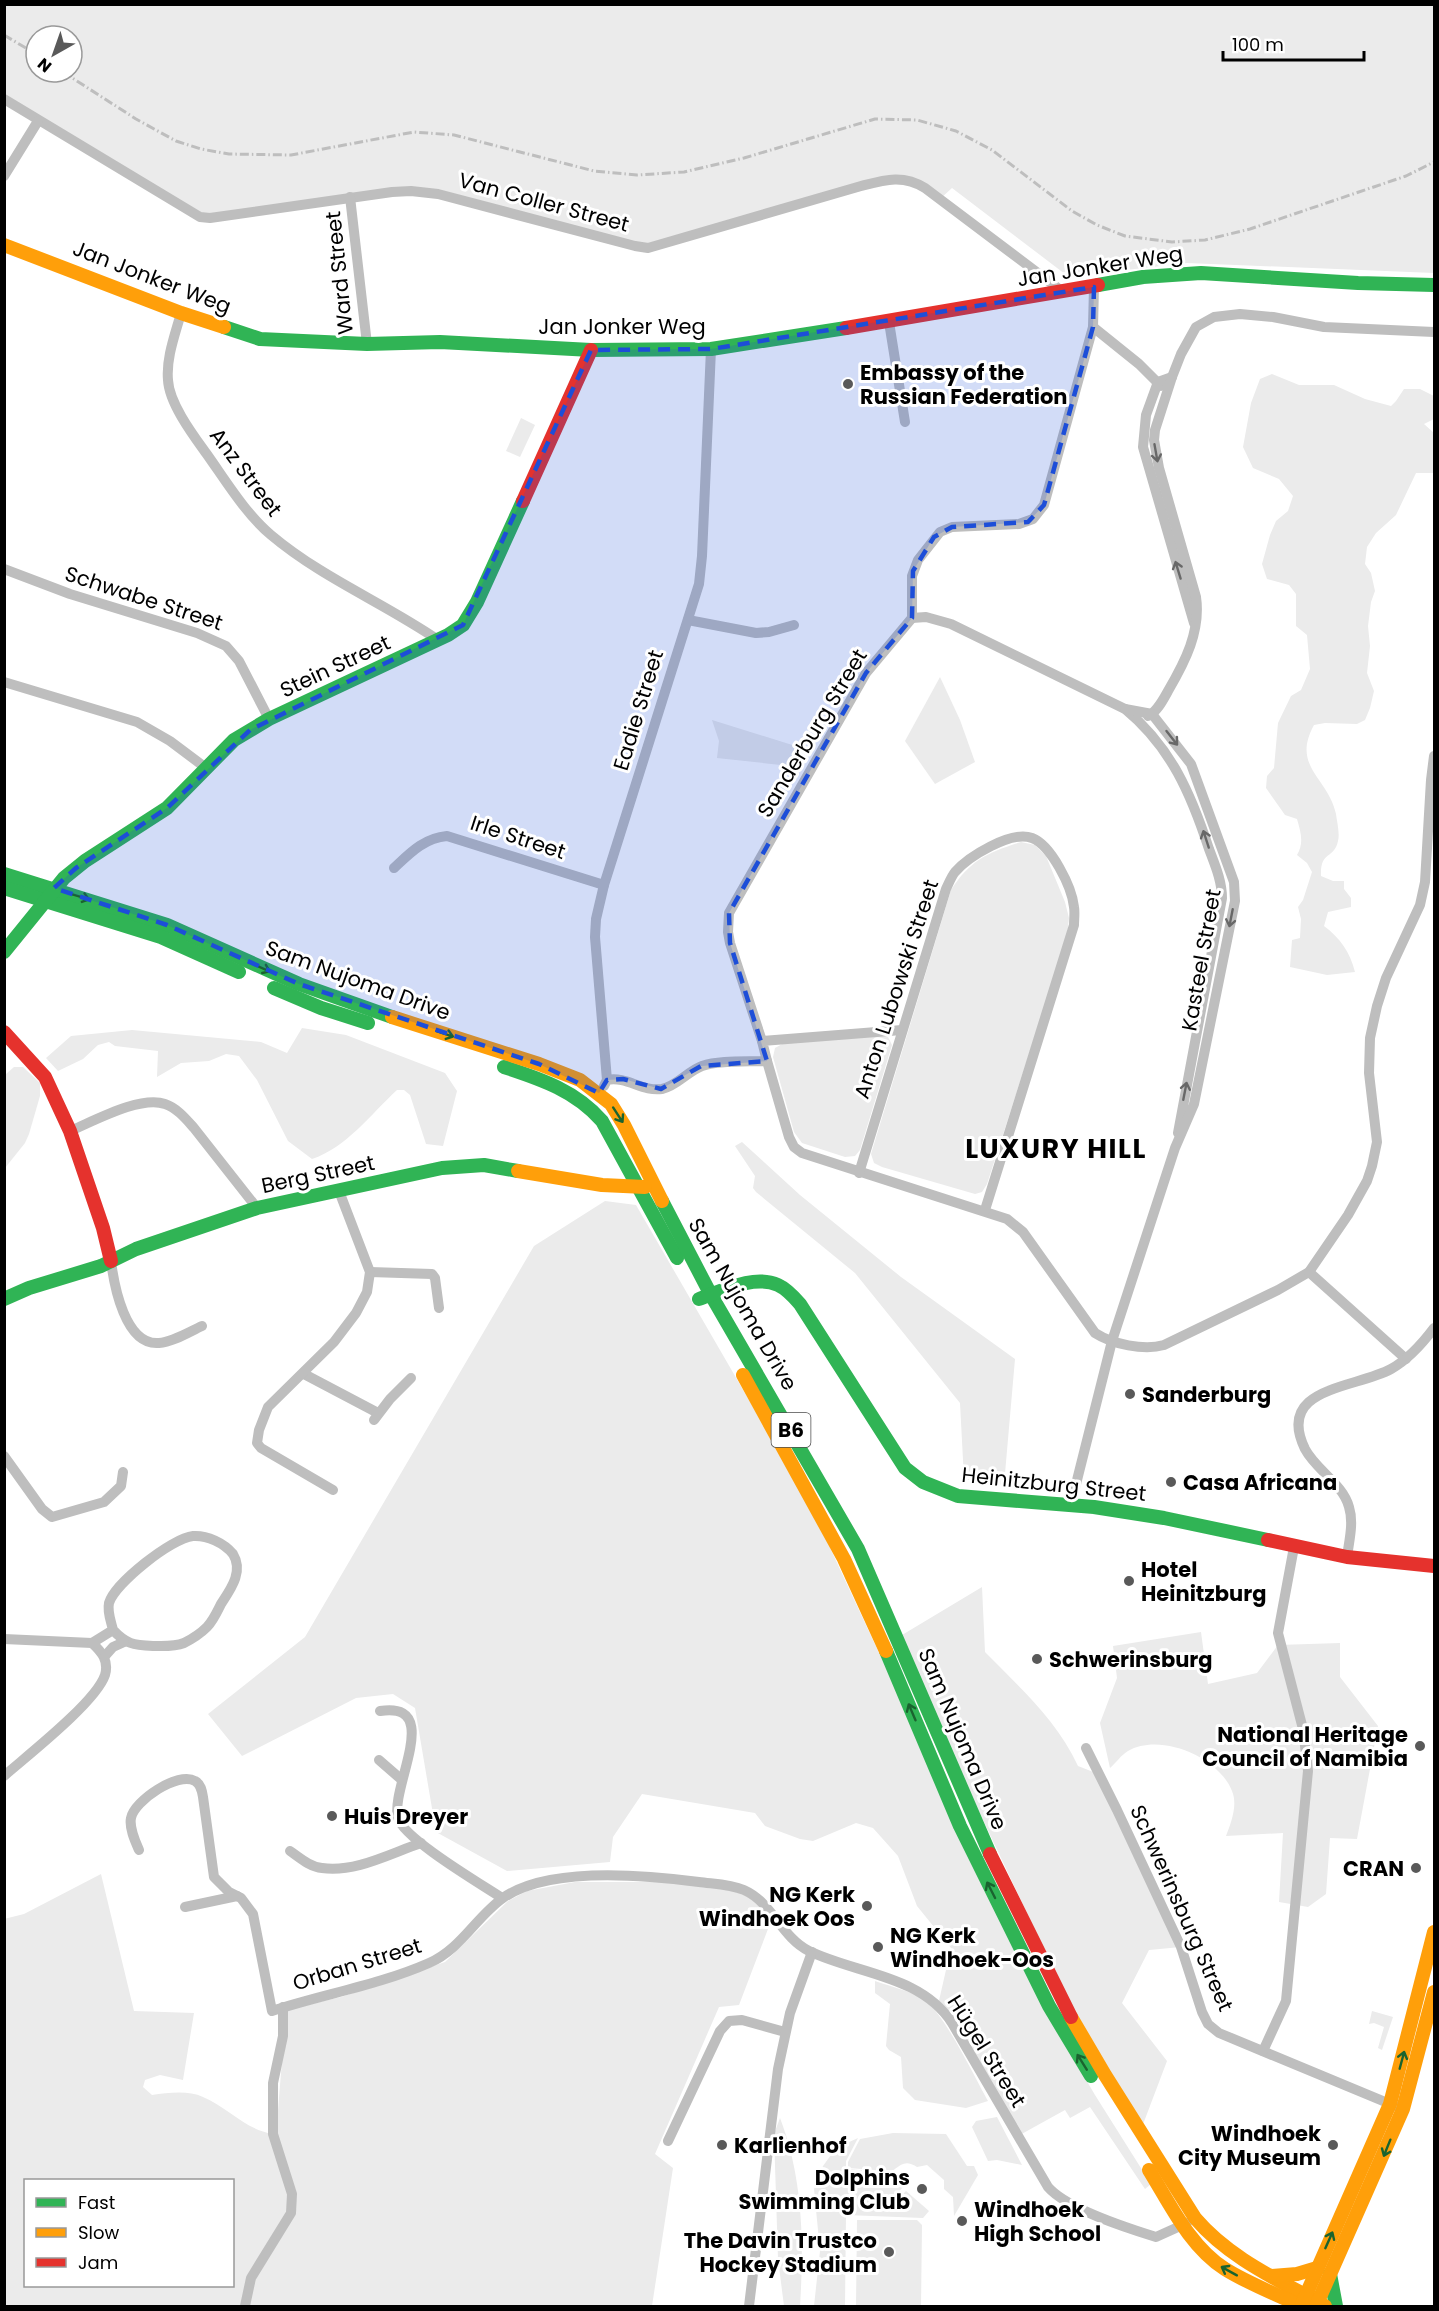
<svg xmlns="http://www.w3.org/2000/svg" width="1439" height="2311" viewBox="0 0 1439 2311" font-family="Poppins,sans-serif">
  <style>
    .green { fill: #ebebeb; fill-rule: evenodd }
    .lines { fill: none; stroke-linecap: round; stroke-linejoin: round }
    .street { stroke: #bebebe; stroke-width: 10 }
    .fast { stroke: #30b455; stroke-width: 14 }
    .slow { stroke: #ff9f0a; stroke-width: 14 }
    .jam { stroke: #e5322d; stroke-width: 14 }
    .rail { stroke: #bebebe; stroke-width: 3; stroke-dasharray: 9 3 1.5 3; stroke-linecap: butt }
    .oneway { stroke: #686868 }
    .oneway2 { stroke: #1a632f }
    .marked { fill: #1d4ed8; fill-opacity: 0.2; stroke: #1d4ed8; stroke-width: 4.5; stroke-dasharray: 12 8; stroke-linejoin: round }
    .poi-dot { fill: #595959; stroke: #fff; stroke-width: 2 }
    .labels { text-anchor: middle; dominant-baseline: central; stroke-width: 6; stroke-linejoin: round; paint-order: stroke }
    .shield { fill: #fff; stroke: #4c4c4c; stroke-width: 1.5 }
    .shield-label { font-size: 20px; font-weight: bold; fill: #000 }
    .street-label { font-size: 21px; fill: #000; stroke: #fff }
    .poi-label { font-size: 21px; font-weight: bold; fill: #000; stroke: #fff; text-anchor: start }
    .district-label { font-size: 27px; font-weight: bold; letter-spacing: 1.5px; fill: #000; stroke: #fff }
  </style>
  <rect width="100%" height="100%" fill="#fff"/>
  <!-- green -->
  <g class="green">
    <path d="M4 5H1434V273L1187 263 1074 276 1065 274 952 188 940 199 905 179 648 248 411 191 210 218 5 99ZM36 36H72V72H36Z"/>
    <path d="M1272 374 1299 385H1334L1365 399 1391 406 1396 401 1404 389H1420L1434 396V419L1424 424 1434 433V473H1416L1396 515 1376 533 1367 547 1365 564 1371 573 1375 591 1371 602 1368 626 1370 646 1367 673 1374 691 1370 708 1365 720 1357 724 1325 723 1314 725C1291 767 1328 777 1336 814 1337 822 1340 834 1338 841 1334 860 1320 850 1321 876L1333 881H1344V889L1351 898V907L1328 912 1324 926C1340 938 1350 952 1355 972L1327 975 1290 967 1292 940 1300 938 1301 919 1298 907 1303 900 1312 872 1307 863 1297 855C1304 843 1301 833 1297 819L1285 815 1266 788 1267 776 1274 768 1278 723 1291 696 1301 690 1310 669 1307 635 1296 626V594L1289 585 1267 579 1262 564 1270 535 1276 521 1288 511 1293 496 1279 479 1253 468 1243 447 1251 403 1260 379Z"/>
    <path d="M521 418 535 425 520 457 506 451Z"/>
    <path d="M940 677 960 720 975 762 935 784 905 741Z"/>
    <path d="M712 720 805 749 800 767 717 758 719 741Z"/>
    <path d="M1021 842 1035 845 1046 856 1065 902 1069 918 1067 936 987 1184 982 1192 975 1194 882 1167 874 1163 871 1154 951 890C969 861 988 852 1021 842Z"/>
    <path d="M302 1028 346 1035 445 1073 457 1091 443 1146 426 1144 410 1095 404 1090H397C371 1114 346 1148 312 1159L288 1141 257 1080 239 1056 226 1054 209 1061 181 1063 157 1077 158 1051 115 1046 109 1042 98 1045 83 1059 58 1071 46 1058 71 1036 132 1030 261 1042 287 1053Z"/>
    <path d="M879 1034 888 1037 892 1045 860 1150 855 1156 845 1157 802 1143 794 1132 773 1057 775 1048 784 1043Z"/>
    <path d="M14 1067H23L40 1083V1096L29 1134 25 1143 5 1168V1075Z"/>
    <path d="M742 1142 800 1195 901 1277 1015 1359 1004 1485 964 1479 960 1403 855 1273 756 1192 753 1188 755 1176 735 1146Z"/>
    <path d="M605 1201 636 1205 812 1509 1045 2010 1095 2095 1151 2184 1145 2189 1090 2107 1070 2118 1065 2110 1018 2136 938 2005 951 1948 917 1906 898 1856 873 1828 856 1823 813 1841 800 1839 765 1826 755 1813 642 1794 613 1837 610 1862 507 1871 436 1832 415 1708 393 1694 356 1698 242 1756 208 1714 305 1637 534 1246Z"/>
    <path d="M982 1587 985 1652C1019 1687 1057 1720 1078 1766L1101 1775 1181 1947 1149 1950 1122 2003 1167 2061 1142 2127 1080 2025 897 1638Z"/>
    <path d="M1201 1632 1208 1684 1257 1673 1278 1645 1340 1643V1677L1378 1726 1357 1839 1330 1838 1326 1894 1308 1907 1279 1902 1283 1833 1226 1836C1231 1823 1238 1805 1232 1791 1219 1757 1160 1732 1128 1751 1121 1755 1116 1763 1110 1768L1100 1723 1117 1678 1113 1646Z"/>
    <path d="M101 1874 134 2011 194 2013 183 2080 160 2075 145 2080 143 2087 152 2095C168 2093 188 2090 203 2097 229 2108 244 2129 273 2134L277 2123 286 2010 341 1997 445 1962 508 1901 527 1891 575 1882H671L715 1887 744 1894 757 1903 771 1921 739 2005 719 2007 655 2154 673 2168 652 2306H5L4 1919 24 1914ZM26 2180H232V2286H26Z"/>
    <path d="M875 1981C892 1987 913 1991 927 2002 947 2019 974 2076 988 2101L966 2108 915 2100 903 2088 901 2057 889 2050 886 2046 890 2004 875 1993Z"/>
    <path d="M1372 2011 1393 2017 1382 2050 1378 2048 1384 2027 1374 2023 1369 2024Z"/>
    <path d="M997 2117 1022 2165 997 2160 988 2161 972 2127 976 2121Z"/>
    <path d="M780 2118C803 2178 804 2243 800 2306H784L778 2259 774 2134Z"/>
    <path d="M893 2133 946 2134 967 2166H974L978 2175 954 2216 953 2197 944 2189V2180L927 2165 917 2167C901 2156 897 2172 884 2175L875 2170 848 2168V2162L860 2139Z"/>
    <path d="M858 2138 846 2161V2169L874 2171 884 2177 891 2176 903 2187 894 2197 897 2200 906 2191 929 2211 923 2218 846 2215 845 2306H814L820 2251 814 2189 823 2166 836 2148Z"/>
    <path d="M857 2220H917L922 2225 921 2306H856Z"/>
  </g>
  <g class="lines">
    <!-- street -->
    <g class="street">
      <path d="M4 99 200 217 210 218 392 192 411 191 438 194 635 246 648 248 861 186C884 180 903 174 925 188L1063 292"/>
      <path d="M4 176 38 121"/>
      <path d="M350 197 367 344"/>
      <path d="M181 313C175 335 166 358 168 380 169 403 193 435 206 453 226 481 245 513 271 535 322 578 384 603 438 640"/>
      <path d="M889 322 905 422"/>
      <path d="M1093 327 1139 364 1161 386"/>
      <path d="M1172 377 1158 382 1146 415 1143 447 1194 623"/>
      <path d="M4 569 70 594 197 633 226 646 239 661 269 719"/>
      <path d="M912 618 926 617 951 624 1125 709C1171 747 1191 794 1209 849 1215 865 1222 881 1222 898L1178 1133"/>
      <path d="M688 620 756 633 769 632 794 625"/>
      <path d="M4 682 137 722 170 741 206 768"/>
      <path d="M1148 716C1157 712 1163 700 1168 691 1185 662 1201 631 1196 597L1159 468 1154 440 1155 430 1172 377 1181 354 1196 327 1214 317 1240 314 1273 317 1324 327 1434 332"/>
      <path d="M394 868C410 853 424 838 447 836L604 885"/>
      <path d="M762 1041 730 943 728 932 729 913 866 673 912 618V576L918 560 940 532 952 527 1019 524 1033 519 1044 505 1093 327 1094 287"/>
      <path d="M767 1061 789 1137 794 1147 802 1153 1007 1219 1023 1232 1095 1333C1112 1344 1144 1351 1164 1345L1278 1290 1309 1272 1348 1215 1367 1181 1372 1166 1377 1142 1369 1073 1370 1038 1377 1006 1386 978 1420 905 1425 882 1431 780 1434 756"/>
      <path d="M607 1080 595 937 596 919 604 885 699 584 702 556 711 349"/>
      <path d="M604 1086 607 1080C627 1076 642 1092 662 1089 677 1086 688 1071 702 1066 720 1060 748 1062 767 1061L762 1041 902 1030"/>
      <path d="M70 1131C94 1121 141 1095 165 1104 177 1108 186 1119 194 1128L257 1208"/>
      <path d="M859 1173 946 889C949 883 951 877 955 872 968 857 1011 830 1032 838 1051 845 1072 887 1074 907 1075 912 1074 919 1074 925L985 1210"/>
      <path d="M111 1261C114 1285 125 1346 159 1343 173 1342 189 1332 202 1326"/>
      <path d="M370 1272 432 1274 435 1278 439 1308"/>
      <path d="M1309 1272 1406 1359"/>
      <path d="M304 1374 378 1413"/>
      <path d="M374 1420 390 1399 411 1378"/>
      <path d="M4 1456 42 1509 52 1517 104 1502 121 1486 123 1472"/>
      <path d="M333 1490 261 1448 257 1443 259 1430 268 1407 334 1342 356 1313 367 1292 370 1272 339 1191"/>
      <path d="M1071 1504 1112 1341 1175 1148 1194 1104 1235 901 1234 882 1191 764 1152 714 1125 709"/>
      <path d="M1347 1557C1349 1541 1354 1523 1349 1507 1343 1484 1316 1470 1305 1449 1275 1387 1354 1389 1391 1369 1409 1359 1422 1344 1434 1328"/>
      <path d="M4 1639 92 1643C102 1652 109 1661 105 1675 96 1702 28 1755 4 1776"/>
      <path d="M92 1643 113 1630C111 1621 107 1612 109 1603 115 1583 172 1538 193 1536 207 1535 224 1543 233 1554 244 1572 230 1590 221 1604 217 1612 213 1621 207 1627 200 1634 192 1639 184 1643 174 1647 163 1646 153 1646 133 1645 126 1644 113 1630"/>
      <path d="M105 1656 113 1647 124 1642"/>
      <path d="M380 1711C444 1701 390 1787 398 1818 404 1839 481 1884 502 1898"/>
      <path d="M1086 1748 1117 1810 1181 1947 1202 2012 1208 2024 1219 2033 1395 2106"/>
      <path d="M379 1760 402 1780"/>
      <path d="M139 1850C135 1841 129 1828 131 1818 134 1801 178 1771 195 1781 201 1784 202 1791 203 1797L214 1877 229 1892 241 1898 253 1914 272 2011C324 1994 379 1985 429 1963 461 1949 476 1917 503 1898 548 1866 646 1875 699 1882 714 1884 730 1884 744 1890 773 1903 781 1937 809 1951 857 1974 921 1975 952 2023L1048 2187C1067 2209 1127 2228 1156 2237L1187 2223"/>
      <path d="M290 1851C300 1858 310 1867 322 1868 355 1873 391 1853 421 1843"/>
      <path d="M185 1907 237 1896"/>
      <path d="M1263 2051 1286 2001 1308 1771 1303 1729 1278 1633 1294 1547"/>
      <path d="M668 2141 720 2031 729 2021 742 2020 785 2032"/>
      <path d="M245 2306 251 2278 291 2213 292 2194 273 2134V2083L283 2036V2007"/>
      <path d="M749 2306 778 2069 790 2013 812 1952"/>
    </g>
    <!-- fast -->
    <g class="fast">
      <path d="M1098 285 1143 277 1201 273 1358 283 1434 285"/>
      <path d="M224 327 260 339 367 344 440 342 591 350 711 349 846 328"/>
      <path d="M4 874 167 925 299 984 392 1017"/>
      <path d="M4 888 161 937 239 972"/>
      <path d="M4 952 64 878 85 861 167 808 234 740 269 719 448 635 463 625 477 602 523 501"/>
      <path d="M274 988 321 1008 368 1023"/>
      <path d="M504 1067C541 1079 576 1091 602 1121L677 1258"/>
      <path d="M662 1201 711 1295 858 1549 990 1854"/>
      <path d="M4 1299 29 1288 101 1266 136 1249 257 1208 442 1168 484 1165 518 1171"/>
      <path d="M699 1299C722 1291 754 1274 778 1285 787 1289 794 1297 800 1304L905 1468 923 1482 958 1496 1094 1507 1164 1518 1268 1540"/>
      <path d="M886 1651 960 1826 1049 2006 1091 2076"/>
      <path d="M1330 2274 1336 2306"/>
    </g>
    <!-- slow -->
    <g class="slow">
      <path d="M4 245 181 313 224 327"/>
      <path d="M392 1017 539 1064 580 1080 611 1104 624 1125 662 1201"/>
      <path d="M518 1171 602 1185 645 1187"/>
      <path d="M743 1375 844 1559 886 1651"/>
      <path d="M1071 2017 1105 2075 1195 2218C1230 2259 1279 2280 1325 2306"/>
      <path d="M1149 2170C1170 2204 1190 2247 1225 2269 1249 2284 1276 2294 1301 2306"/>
      <path d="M1272 2276 1297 2274 1317 2268"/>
      <path d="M1302 2304 1390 2104 1434 1932"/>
      <path d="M1316 2306 1403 2109 1434 1992"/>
    </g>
    <!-- jam -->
    <g class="jam">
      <path d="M846 328 1098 285"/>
      <path d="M523 501 591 350"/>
      <path d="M4 1032 45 1077 70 1131 103 1228 111 1261"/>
      <path d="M1268 1540 1347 1557 1434 1566"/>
      <path d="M990 1854 1071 2017"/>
    </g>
    <!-- rail -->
    <g class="rail">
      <path d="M4 35 36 54"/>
      <path d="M63 72 136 119 176 141 201 149 229 154 291 155 414 132 454 135 594 171 637 175 684 172 744 158 875 119 917 120 956 131 992 150 1072 211 1097 225 1125 236 1172 242 1205 240 1250 229 1406 176 1434 162"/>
    </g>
  </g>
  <!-- one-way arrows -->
  <defs><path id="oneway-shaft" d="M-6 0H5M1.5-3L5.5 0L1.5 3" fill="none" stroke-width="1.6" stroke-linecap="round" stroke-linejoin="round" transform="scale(1.5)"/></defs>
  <g class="oneway">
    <use href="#oneway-shaft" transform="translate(1156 453) rotate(80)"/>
    <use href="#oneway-shaft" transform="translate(1178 570) rotate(-107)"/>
    <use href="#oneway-shaft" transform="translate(1172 738) rotate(52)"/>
    <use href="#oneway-shaft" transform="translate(1206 839) rotate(-108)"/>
    <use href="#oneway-shaft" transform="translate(1231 918) rotate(101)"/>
    <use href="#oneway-shaft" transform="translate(1185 1091) rotate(-79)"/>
  </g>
  <g class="oneway2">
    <use href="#oneway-shaft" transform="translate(81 897) rotate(17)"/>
    <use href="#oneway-shaft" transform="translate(262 968) rotate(24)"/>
    <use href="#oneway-shaft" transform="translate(445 1034) rotate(18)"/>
    <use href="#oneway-shaft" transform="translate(618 1115) rotate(57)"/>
    <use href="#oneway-shaft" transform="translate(912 1712) rotate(-113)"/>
    <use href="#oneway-shaft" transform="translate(991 1890) rotate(-117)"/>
    <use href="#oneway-shaft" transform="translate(1402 2060) rotate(-75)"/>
    <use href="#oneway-shaft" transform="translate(1082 2062) rotate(-122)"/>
    <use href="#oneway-shaft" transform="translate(1387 2148) rotate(112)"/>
    <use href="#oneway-shaft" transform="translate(1329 2240) rotate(-66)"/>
    <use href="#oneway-shaft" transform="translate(1229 2271) rotate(-151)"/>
  </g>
  <!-- marked area -->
  <path class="marked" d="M1094 287 1093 327 1044 505 1028 522 952 527 934 537 913 571 912 618 866 673 729 913 730 943 767 1061 701 1066 661 1089 623 1079 607 1080 599 1093 539 1064 299 984 167 925 54 888 76 868 167 808 250 730 463 625 591 350 711 349Z"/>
  <!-- markers -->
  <g class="poi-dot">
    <circle cx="848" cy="384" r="6"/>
    <circle cx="1130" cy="1394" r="6"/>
    <circle cx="1171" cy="1482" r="6"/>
    <circle cx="1129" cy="1581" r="6"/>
    <circle cx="1037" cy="1659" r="6"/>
    <circle cx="1420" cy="1746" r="6"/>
    <circle cx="332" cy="1816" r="6"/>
    <circle cx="1416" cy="1868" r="6"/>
    <circle cx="867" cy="1906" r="6"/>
    <circle cx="878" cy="1947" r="6"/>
    <circle cx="722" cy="2145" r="6"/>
    <circle cx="1333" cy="2145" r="6"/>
    <circle cx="922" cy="2189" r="6"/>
    <circle cx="962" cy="2221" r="6"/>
    <circle cx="889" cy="2252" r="6"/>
  </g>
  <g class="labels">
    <!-- shield labels -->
    <rect class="shield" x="771.5" y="1413" width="39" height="34" rx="4.5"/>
    <g class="shield-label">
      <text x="791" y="1430">B6</text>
    </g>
    <!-- street labels -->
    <g class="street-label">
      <text transform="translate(544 202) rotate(15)">Van Coller Street</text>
      <text transform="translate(1100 266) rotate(-9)">Jan Jonker Weg</text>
      <text transform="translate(339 273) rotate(-96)">Ward Street</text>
      <text transform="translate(152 277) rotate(21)">Jan Jonker Weg</text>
      <text x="622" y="326">Jan Jonker Weg</text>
      <text transform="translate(246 472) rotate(53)">Anz Street</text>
      <text transform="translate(144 598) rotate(18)">Schwabe Street</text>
      <text transform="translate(335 666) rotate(-25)">Stein Street</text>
      <text transform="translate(638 710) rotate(-73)">Eadie Street</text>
      <text transform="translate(812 733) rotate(-59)">Sanderburg Street</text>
      <text transform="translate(518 837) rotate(18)">Irle Street</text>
      <text transform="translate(1201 960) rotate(-80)">Kasteel Street</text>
      <text transform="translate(358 980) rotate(20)">Sam Nujoma Drive</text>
      <text transform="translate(896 989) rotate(-72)">Anton Lubowski Street</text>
      <text transform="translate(318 1174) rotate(-12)">Berg Street</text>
      <text transform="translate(743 1304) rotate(60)">Sam Nujoma Drive</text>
      <text transform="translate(1054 1484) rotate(6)">Heinitzburg Street</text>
      <text transform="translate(963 1739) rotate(67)">Sam Nujoma Drive</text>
      <text transform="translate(1182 1908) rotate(66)">Schwerinsburg Street</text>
      <text transform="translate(357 1964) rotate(-17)">Orban Street</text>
      <text transform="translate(987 2051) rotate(58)">Hügel Street</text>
    </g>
    <!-- poi labels -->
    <g class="poi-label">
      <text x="860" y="372">Embassy of the<tspan x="860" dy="24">Russian Federation</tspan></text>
      <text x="1142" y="1394">Sanderburg</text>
      <text x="1183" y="1482">Casa Africana</text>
      <text x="1141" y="1569">Hotel<tspan x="1141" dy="24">Heinitzburg</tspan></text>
      <text x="1049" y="1659">Schwerinsburg</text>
      <text x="1408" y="1734" text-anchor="end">National Heritage<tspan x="1408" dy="24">Council of Namibia</tspan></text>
      <text x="344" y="1816">Huis Dreyer</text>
      <text x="1404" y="1868" text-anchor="end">CRAN</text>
      <text x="855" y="1894" text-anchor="end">NG Kerk<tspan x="855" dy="24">Windhoek Oos</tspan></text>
      <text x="890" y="1935">NG Kerk<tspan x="890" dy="24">Windhoek-Oos</tspan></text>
      <text x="1321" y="2133" text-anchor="end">Windhoek<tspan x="1321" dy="24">City Museum</tspan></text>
      <text x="734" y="2145">Karlienhof</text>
      <text x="910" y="2177" text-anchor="end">Dolphins<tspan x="910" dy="24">Swimming Club</tspan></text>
      <text x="974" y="2209">Windhoek<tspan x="974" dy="24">High School</tspan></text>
      <text x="877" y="2240" text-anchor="end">The Davin Trustco<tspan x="877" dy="24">Hockey Stadium</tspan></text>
    </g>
    <!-- district labels -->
    <g class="district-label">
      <text x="1056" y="1148">LUXURY HILL</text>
    </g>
  </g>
  <!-- border -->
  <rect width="1439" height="2311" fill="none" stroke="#000000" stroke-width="12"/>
  <!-- legend -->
  <rect x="24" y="2179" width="210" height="108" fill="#ffffff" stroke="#999999" stroke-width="1.5"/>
  <rect x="36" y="2198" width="30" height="9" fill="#30b455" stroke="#999999" stroke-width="1.5"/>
  <text x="78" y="2209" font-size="18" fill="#000000">Fast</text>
  <rect x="36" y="2228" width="30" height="9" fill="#ff9f0a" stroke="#999999" stroke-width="1.5"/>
  <text x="78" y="2239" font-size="18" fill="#000000">Slow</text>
  <rect x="36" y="2258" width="30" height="9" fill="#e5322d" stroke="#999999" stroke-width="1.5"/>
  <text x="78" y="2269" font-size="18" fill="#000000">Jam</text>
  <!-- north arrow -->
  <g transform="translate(54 54) rotate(220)"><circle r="28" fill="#ffffff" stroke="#999999" stroke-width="1.5"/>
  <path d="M0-4.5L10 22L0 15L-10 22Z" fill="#595959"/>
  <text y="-9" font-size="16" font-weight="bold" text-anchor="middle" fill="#000000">N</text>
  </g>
  <!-- scale -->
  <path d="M1223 51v9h141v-9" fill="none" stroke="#000000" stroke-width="3"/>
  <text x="1232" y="51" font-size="18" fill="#000000" stroke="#ffffff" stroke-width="4.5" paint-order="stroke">100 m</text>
</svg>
